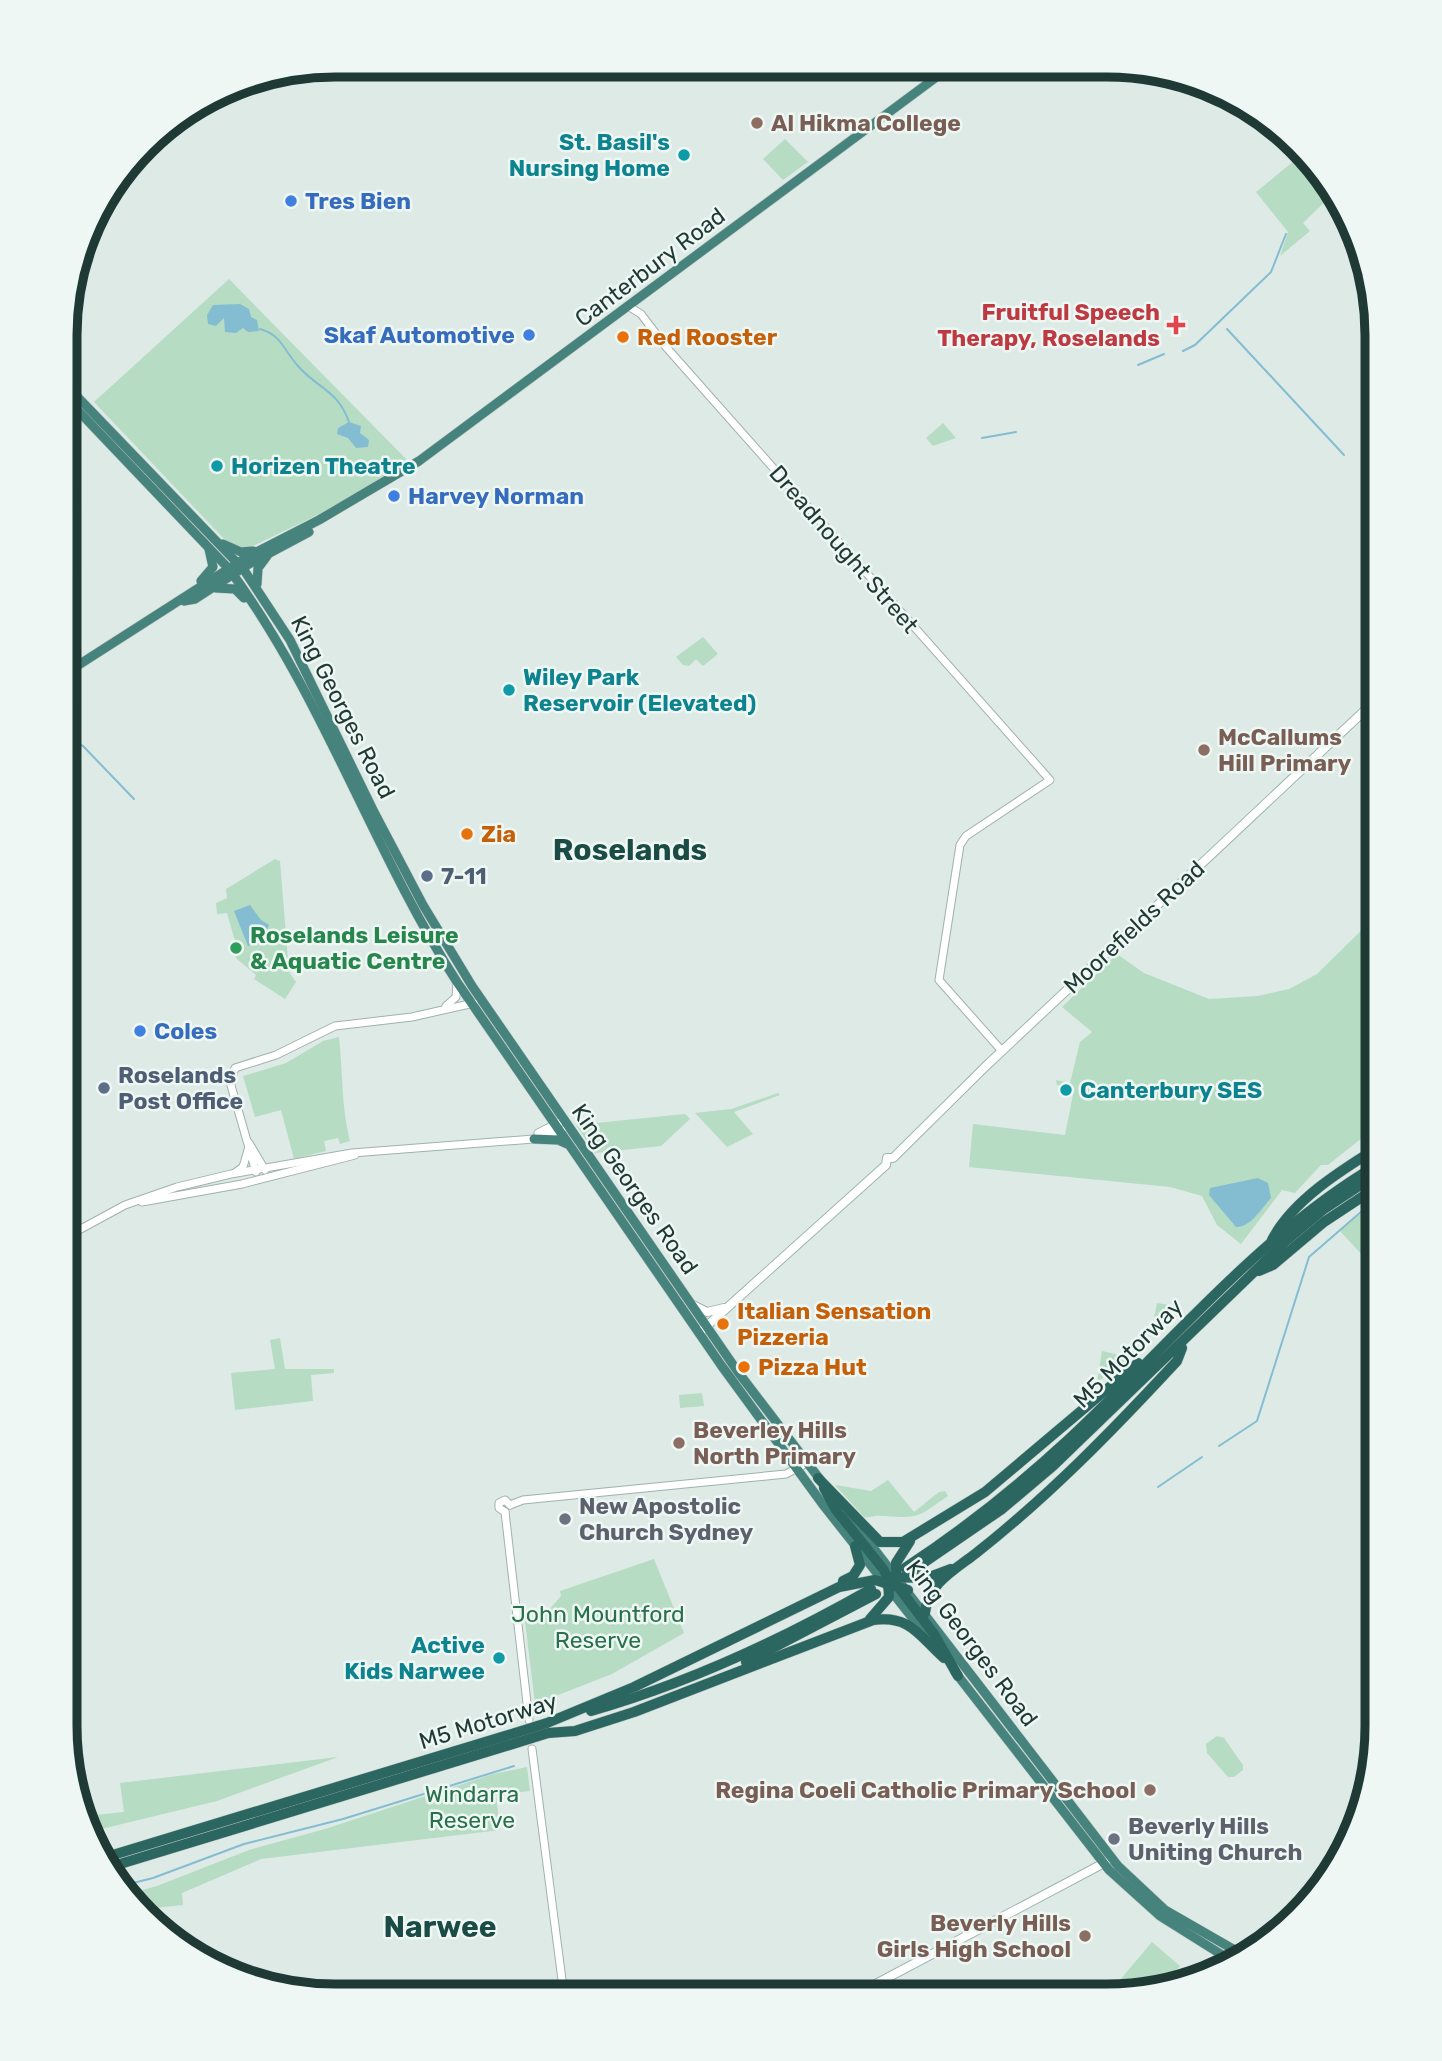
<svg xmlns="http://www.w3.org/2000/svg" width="1442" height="2061" viewBox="0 0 1442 2061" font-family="Rubik,sans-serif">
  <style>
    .green { fill: #b6dcc4 }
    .water { fill: #84bdd1 }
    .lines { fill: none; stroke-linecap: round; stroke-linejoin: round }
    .stream { stroke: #84bdd1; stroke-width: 2 }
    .tertiary-casing { stroke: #a1b1ad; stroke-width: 9 }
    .secondary-casing { stroke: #9db6af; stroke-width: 10 }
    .trunk-casing { stroke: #bcc4c2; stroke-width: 10 }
    .motorway-casing { stroke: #bcc4c2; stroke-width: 11 }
    .tertiary { stroke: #fff; stroke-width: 7 }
    .secondary { stroke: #fff; stroke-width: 8 }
    .trunk { stroke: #46837c; stroke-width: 9 }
    .motorway { stroke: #2b6660; stroke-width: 10 }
    .motorway-bridge-casing { stroke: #bcc4c2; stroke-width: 11; stroke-linecap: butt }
    .motorway-bridge { stroke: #2b6660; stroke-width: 10 }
    .education-dot { fill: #8d6e63; stroke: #eef7f3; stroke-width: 2.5 }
    .culture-dot { fill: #0f9aa8; stroke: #eef7f3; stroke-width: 2.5 }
    .shop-dot { fill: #3f7fe0; stroke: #eef7f3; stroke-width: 2.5 }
    .health-dot { fill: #e0444e; stroke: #eef7f3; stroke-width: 2.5 }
    .food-dot { fill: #e8710a; stroke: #eef7f3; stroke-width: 2.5 }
    .service-dot { fill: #5c6f8a; stroke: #eef7f3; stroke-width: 2.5 }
    .leisure-dot { fill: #2e9e5b; stroke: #eef7f3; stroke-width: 2.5 }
    .worship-dot { fill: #6b7280; stroke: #eef7f3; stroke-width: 2.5 }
    .labels { text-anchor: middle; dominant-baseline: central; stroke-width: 5; stroke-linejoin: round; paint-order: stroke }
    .education-label { font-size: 23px; font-weight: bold; fill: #785e54; stroke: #eef7f3; text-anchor: start }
    .culture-label { font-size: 23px; font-weight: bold; fill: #0d838f; stroke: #eef7f3; text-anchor: start }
    .shop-label { font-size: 23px; font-weight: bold; fill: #366cbe; stroke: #eef7f3; text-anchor: start }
    .street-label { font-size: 23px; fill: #1f3935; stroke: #eef7f3 }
    .health-label { font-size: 23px; font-weight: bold; fill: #be3a42; stroke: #eef7f3; text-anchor: end }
    .food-label { font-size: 23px; font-weight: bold; fill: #c56008; stroke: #eef7f3; text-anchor: start }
    .service-label { font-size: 23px; font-weight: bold; fill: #4e5e75; stroke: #eef7f3; text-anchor: start }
    .leisure-label { font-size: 23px; font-weight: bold; fill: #27864d; stroke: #eef7f3; text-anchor: start }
    .worship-label { font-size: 23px; font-weight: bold; fill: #5b616d; stroke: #eef7f3; text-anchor: start }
    .park-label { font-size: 23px; fill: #29704c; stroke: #eef7f3 }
    .district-label { font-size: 30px; font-weight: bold; fill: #1b4b45; stroke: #eef7f3 }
    .rim { fill: none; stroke: #1f3935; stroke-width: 9 }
  </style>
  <rect width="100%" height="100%" fill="#deeae6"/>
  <!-- green -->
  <g class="green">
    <path d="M785 139 808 162 783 180 763 159Z"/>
    <path d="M1300 156 1332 195 1303 223 1310 231 1280 256 1288 232 1256 192Z"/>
    <path d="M229 279 407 460 342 503 249 548 236 547 227 542 94 402Z"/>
    <path d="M943 423 956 438 933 446 926 438Z"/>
    <path d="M703 637 718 654 703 666 696 659 689 666 683 665 676 657Z"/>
    <path d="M275 859 280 861 289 972 296 982 285 999 254 979 256 975 237 959 229 944 235 941 227 913 217 914 216 903 227 898 226 889Z"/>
    <path d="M1377 915V1126L1328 1165H1321L1295 1193 1282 1190 1241 1244 1217 1225 1202 1196 1170 1187 969 1167 973 1124 1065 1135 1074 1089 1057 1085 1056 1080 1070 1083 1080 1042 1092 1032 1062 1007 1117 954 1144 973 1209 999 1258 996 1289 989 1317 974Z"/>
    <path d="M339 1037C343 1073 341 1106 350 1141L340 1144 338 1138 324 1141 326 1151 294 1159 281 1110 255 1117 243 1076 286 1063 323 1041Z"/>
    <path d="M778 1093 780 1095 734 1112 753 1134 727 1147 695 1113 731 1109Z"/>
    <path d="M685 1114 690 1119 661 1146 595 1153 576 1125Z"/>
    <path d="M1377 1200V1246L1364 1257 1340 1231Z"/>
    <path d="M1157 1303 1181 1307 1156 1334 1153 1324Z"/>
    <path d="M280 1338 285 1369H334V1373L311 1375 313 1401 235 1410 231 1373 275 1369 270 1340Z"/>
    <path d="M1102 1351 1133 1358 1112 1370 1097 1383Z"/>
    <path d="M702 1393 704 1406 680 1408 679 1395Z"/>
    <path d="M888 1480 914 1512 939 1492 945 1491 948 1496C914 1519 921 1518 881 1516 875 1515 871 1518 864 1517L835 1485 871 1491Z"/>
    <path d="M654 1559 684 1633 612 1674 535 1704 525 1621 541 1619 561 1596 560 1591Z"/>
    <path d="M1217 1736 1224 1738 1243 1765V1770L1234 1777H1228L1207 1753 1206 1744Z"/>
    <path d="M338 1757 217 1801 89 1832 86 1816 124 1812 120 1783Z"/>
    <path d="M527 1767 530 1791 496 1795 500 1830 261 1859 182 1893 183 1905 145 1909 131 1893 157 1886 249 1850 325 1829 493 1774Z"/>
    <path d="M1152 1942 1180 1966 1166 1983 1110 1996 1108 1994Z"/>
  </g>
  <!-- water -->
  <g class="water">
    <path d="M240 304 249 309 251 317 257 320 259 331 248 332 243 328 236 333 225 332 224 318 216 326 208 324 207 315 213 305Z"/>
    <path d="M349 422 361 426 360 433 369 440 368 447 356 448 348 438 337 434 338 428Z"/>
    <path d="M250 905 261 920 269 925 263 940 248 946 234 911Z"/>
    <path d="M1258 1178 1268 1183 1271 1198C1262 1208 1250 1228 1236 1227L1209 1195 1210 1188Z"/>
  </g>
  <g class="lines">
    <!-- stream -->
    <g class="stream">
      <path d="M260 329C282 335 284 351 298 366 318 389 338 390 349 422"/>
      <path d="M1227 329 1344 455"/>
      <path d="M1183 351 1195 345 1271 272 1286 234"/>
      <path d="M1138 365 1164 354"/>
      <path d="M982 438 1016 432"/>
      <path d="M66 738 83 746 134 799"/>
      <path d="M1219 1446 1257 1421 1309 1257 1377 1198"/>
      <path d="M1158 1487 1202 1457"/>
      <path d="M125 1885 153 1878 244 1844 343 1819 514 1766"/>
    </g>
    <defs>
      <g id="tertiary">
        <path d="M628 306 641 314 666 347 1050 780 966 836 960 845 939 980 1002 1051"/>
        <path d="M446 1006 456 997 457 982"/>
        <path d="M538 1133 564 1120"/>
        <path d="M249 1143 265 1170"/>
        <path d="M236 1172 243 1167 248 1150"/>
        <path d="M256 1172 230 1082 235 1068 276 1055 335 1026 412 1017 474 1003"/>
        <path d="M142 1202 242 1184 355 1155"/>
        <path d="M66 1237 125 1205 177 1187 231 1174 352 1153 534 1139 562 1130"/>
        <path d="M510 1505 523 1500 786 1474 807 1463"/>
        <path d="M505 1512 529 1720"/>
        <path d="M505 1512 499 1508V1503L505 1500 510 1505"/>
        <path d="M532 1749 564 1995"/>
      </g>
      <g id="secondary">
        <path d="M691 1304 707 1312 724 1308"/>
        <path d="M699 1333 886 1165 887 1158H893L986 1066 1377 699"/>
        <path d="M853 1996 1106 1862"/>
      </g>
      <g id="trunk">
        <path d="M67 386 244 570 290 640 373 810 423 905 472 986 738 1372 822 1482"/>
        <path d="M67 399 229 569C323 696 372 850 457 982L721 1365 824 1506 929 1639"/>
        <path d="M223 544 241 552 253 551"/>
        <path d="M201 581 213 567 209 549"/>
        <path d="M257 584 258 568 267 556"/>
        <path d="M216 588 235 589 244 598"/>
        <path d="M184 601 195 599 249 564 309 532"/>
        <path d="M66 673 247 557 319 520 419 461 950 67"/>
        <path d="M534 1139 558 1140 567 1144"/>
        <path d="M848 1515 1118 1866 1165 1910 1245 1956"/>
        <path d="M955 1672 1109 1870 1160 1916 1235 1963"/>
      </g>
      <g id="motorway">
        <path d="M1272 1240C1292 1201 1340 1171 1377 1148"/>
        <path d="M1259 1271 1273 1265 1324 1222 1377 1187"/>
        <path d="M818 1478 880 1542H903L985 1492 1138 1363"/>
        <path d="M824 1488 836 1510 884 1570 888 1580 889 1597 870 1619"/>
        <path d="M910 1541 896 1563V1584L934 1634 958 1676"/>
        <path d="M905 1568C963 1530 1017 1487 1068 1440 1169 1346 1257 1236 1377 1165"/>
        <path d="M910 1572 1002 1509 1053 1466 1286 1241 1324 1209 1377 1174"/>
        <path d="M891 1577 927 1578 951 1569"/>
        <path d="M843 1581 853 1576 860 1565 855 1546"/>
        <path d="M925 1613C927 1585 954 1570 975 1554 1049 1496 1113 1430 1177 1361L1182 1348"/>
        <path d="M746 1662 876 1594"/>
        <path d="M591 1711C689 1683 783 1639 871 1589"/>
        <path d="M547 1723 634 1687 839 1587 875 1580 908 1590"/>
        <path d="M548 1733 575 1731 634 1712 873 1620C911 1615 919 1636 944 1658"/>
        <path d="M103 1858 515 1733"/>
        <path d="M110 1867 516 1743"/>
      </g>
    </defs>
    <!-- tertiary casing -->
    <use href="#tertiary" class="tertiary-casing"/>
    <!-- secondary casing -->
    <use href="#secondary" class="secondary-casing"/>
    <!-- trunk casing -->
    <use href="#trunk" class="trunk-casing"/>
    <!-- motorway casing -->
    <use href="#motorway" class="motorway-casing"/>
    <!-- tertiary -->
    <use href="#tertiary" class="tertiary"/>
    <!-- secondary -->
    <use href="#secondary" class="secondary"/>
    <!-- trunk -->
    <use href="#trunk" class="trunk"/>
    <!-- motorway -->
    <use href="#motorway" class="motorway"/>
    <defs>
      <g id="motorway-bridge">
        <path d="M515 1733 547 1723"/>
        <path d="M516 1743 548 1733"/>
      </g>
    </defs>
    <!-- motorway-bridge casing -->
    <use href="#motorway-bridge" class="motorway-bridge-casing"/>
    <!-- motorway-bridge -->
    <use href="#motorway-bridge" class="motorway-bridge"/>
  </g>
  <!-- markers -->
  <g class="education-dot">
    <circle cx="757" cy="123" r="7"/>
    <circle cx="1204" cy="750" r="7"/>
    <circle cx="679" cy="1443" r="7"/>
    <circle cx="1150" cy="1790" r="7"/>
    <circle cx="1085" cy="1936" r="7"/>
  </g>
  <g class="culture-dot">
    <circle cx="684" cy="155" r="7"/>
    <circle cx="217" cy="466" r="7"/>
    <circle cx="509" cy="690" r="7"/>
    <circle cx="1066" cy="1090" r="7"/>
    <circle cx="499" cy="1658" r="7"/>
  </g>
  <g class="shop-dot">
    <circle cx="291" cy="201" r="7"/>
    <circle cx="529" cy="335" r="7"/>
    <circle cx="394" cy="496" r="7"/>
    <circle cx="140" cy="1031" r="7"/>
  </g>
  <path class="health-dot" d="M1172.5 314.5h7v7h7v7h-7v7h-7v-7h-7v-7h7z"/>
  <g class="food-dot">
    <circle cx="623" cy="337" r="7"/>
    <circle cx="467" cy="834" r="7"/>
    <circle cx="723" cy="1324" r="7"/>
    <circle cx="744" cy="1367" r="7"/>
  </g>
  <g class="service-dot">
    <circle cx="427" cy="876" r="7"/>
    <circle cx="104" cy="1088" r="7"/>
  </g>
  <circle class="leisure-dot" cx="236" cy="948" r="7"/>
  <g class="worship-dot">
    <circle cx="565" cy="1519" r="7"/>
    <circle cx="1114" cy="1839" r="7"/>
  </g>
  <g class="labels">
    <!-- education labels -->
    <g class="education-label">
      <text x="771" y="123">Al Hikma College</text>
      <text x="1218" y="737">McCallums<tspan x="1218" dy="26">Hill Primary</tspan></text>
      <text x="693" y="1430">Beverley Hills<tspan x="693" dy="26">North Primary</tspan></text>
      <text x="1136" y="1790" text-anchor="end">Regina Coeli Catholic Primary School</text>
      <text x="1071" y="1923" text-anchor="end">Beverly Hills<tspan x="1071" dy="26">Girls High School</tspan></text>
    </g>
    <!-- culture labels -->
    <g class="culture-label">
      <text x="670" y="142" text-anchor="end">St. Basil's<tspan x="670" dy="26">Nursing Home</tspan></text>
      <text x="231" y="466">Horizen Theatre</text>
      <text x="523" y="677">Wiley Park<tspan x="523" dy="26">Reservoir (Elevated)</tspan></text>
      <text x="1080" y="1090">Canterbury SES</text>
      <text x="485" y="1645" text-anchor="end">Active<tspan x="485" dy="26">Kids Narwee</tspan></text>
    </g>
    <!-- shop labels -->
    <g class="shop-label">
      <text x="305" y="201">Tres Bien</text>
      <text x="515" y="335" text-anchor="end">Skaf Automotive</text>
      <text x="408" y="496">Harvey Norman</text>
      <text x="154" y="1031">Coles</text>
    </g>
    <!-- street labels -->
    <g class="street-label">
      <text transform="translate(650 267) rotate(-37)">Canterbury Road</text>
      <text transform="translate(844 549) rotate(49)">Dreadnought Street</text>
      <text transform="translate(343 707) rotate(63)">King Georges Road</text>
      <text transform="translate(1134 927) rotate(-43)">Moorefields Road</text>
      <text transform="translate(635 1189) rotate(55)">King Georges Road</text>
      <text transform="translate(1128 1353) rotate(-45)">M5 Motorway</text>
      <text transform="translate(972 1643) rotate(53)">King Georges Road</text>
      <text transform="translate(488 1721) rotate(-17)">M5 Motorway</text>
    </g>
    <!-- health labels -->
    <g class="health-label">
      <text x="1160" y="312">Fruitful Speech<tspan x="1160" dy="26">Therapy, Roselands</tspan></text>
    </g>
    <!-- food labels -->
    <g class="food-label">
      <text x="637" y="337">Red Rooster</text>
      <text x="481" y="834">Zia</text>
      <text x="737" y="1311">Italian Sensation<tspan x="737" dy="26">Pizzeria</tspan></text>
      <text x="758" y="1367">Pizza Hut</text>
    </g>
    <!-- service labels -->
    <g class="service-label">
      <text x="441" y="876">7-11</text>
      <text x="118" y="1075">Roselands<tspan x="118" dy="26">Post Office</tspan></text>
    </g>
    <!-- leisure labels -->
    <g class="leisure-label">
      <text x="250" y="935">Roselands Leisure<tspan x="250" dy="26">&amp; Aquatic Centre</tspan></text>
    </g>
    <!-- worship labels -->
    <g class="worship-label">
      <text x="579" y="1506">New Apostolic<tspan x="579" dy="26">Church Sydney</tspan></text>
      <text x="1128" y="1826">Beverly Hills<tspan x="1128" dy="26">Uniting Church</tspan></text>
    </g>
    <!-- park labels -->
    <g class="park-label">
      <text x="598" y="1614">John Mountford<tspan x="598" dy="26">Reserve</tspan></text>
      <text x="472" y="1794">Windarra<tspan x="472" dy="26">Reserve</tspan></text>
    </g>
    <!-- district labels -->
    <g class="district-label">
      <text x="630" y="850">Roselands</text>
      <text x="440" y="1927">Narwee</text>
    </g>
  </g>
  <!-- crop -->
  <path d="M0 0H1442V2061H0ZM335 77H1107A258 258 0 0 1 1365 335V1726A258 258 0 0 1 1107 1984H335A258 258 0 0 1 77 1726V335A258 258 0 0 1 335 77Z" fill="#eef7f3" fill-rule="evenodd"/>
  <path class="rim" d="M335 77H1107A258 258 0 0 1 1365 335V1726A258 258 0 0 1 1107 1984H335A258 258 0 0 1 77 1726V335A258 258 0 0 1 335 77Z"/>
</svg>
